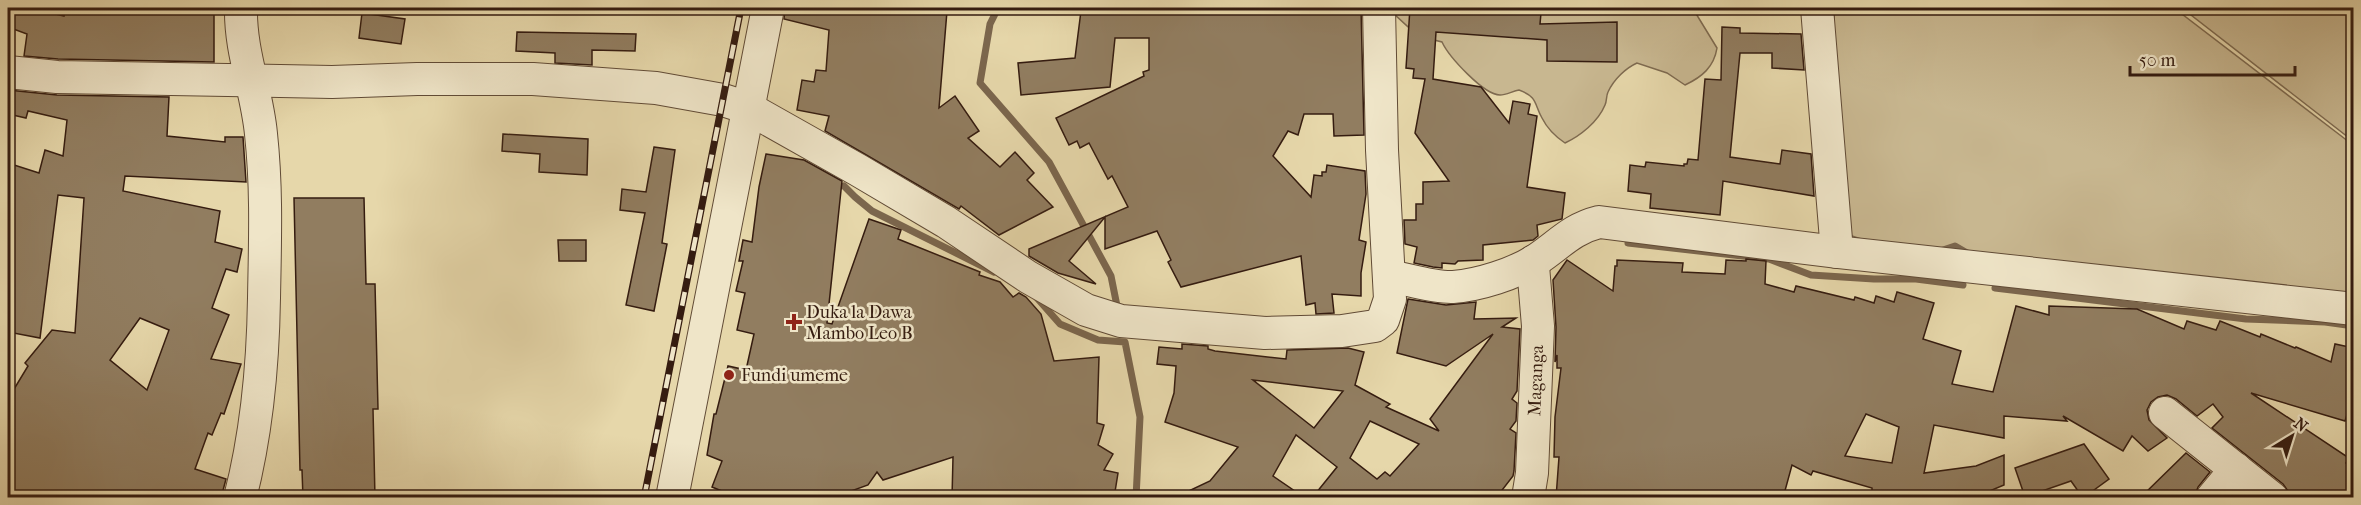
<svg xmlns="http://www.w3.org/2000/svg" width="2361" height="505" viewBox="0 0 2361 505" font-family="'IM FELL French Canon',serif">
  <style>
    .green { fill: #c8b790; stroke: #7e6a50; stroke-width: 1.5 }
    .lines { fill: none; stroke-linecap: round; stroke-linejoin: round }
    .stream { stroke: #7b664d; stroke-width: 7 }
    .building { fill: #917d60; stroke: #351c10; stroke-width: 1.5; fill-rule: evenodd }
    .minor-casing { stroke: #614b36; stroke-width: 34 }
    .minor { stroke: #efe5c8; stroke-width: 32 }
    .rail-casing { stroke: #351c10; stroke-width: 7 }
    .rail { stroke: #efe5c8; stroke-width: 4.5; stroke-dasharray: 14; stroke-linecap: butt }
    .poi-dot { fill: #8f2418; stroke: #efe5c8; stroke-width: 2 }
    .labels { text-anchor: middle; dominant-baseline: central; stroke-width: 5; stroke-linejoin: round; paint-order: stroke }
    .poi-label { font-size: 18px; fill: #351c10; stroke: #efe5c8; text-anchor: start }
    .street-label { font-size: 18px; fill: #351c10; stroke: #efe5c8 }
  </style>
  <rect width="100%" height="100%" fill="#e6d7aa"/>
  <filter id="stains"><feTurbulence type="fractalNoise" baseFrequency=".00333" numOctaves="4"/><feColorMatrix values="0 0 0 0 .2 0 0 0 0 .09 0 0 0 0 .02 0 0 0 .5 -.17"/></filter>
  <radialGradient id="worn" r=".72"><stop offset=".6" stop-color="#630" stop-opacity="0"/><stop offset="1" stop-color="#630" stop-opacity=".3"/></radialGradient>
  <!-- green -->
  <g class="green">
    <path d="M1392 8H1704L1695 12 1717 48C1714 67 1702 77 1685 85L1667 73 1637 63C1626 68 1614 79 1608 92 1606 96 1607 101 1605 105 1598 122 1580 136 1565 143 1556 137 1547 128 1542 118 1534 104 1538 97 1519 90 1513 91 1506 95 1500 95 1484 95 1449 57 1442 42L1418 36 1393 13Z"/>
    <path d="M1834 8H2174L2353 145V298L1901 244 1861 239 1834 230Z"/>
    <path d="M2182 8H2353V141Z"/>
  </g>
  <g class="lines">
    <!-- stream -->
    <g class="stream">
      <path d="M998 8 990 24 980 83 1049 162 1111 276 1118 311"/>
      <path d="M844 186 855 197 872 211 994 272"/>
      <path d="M1628 243 1769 259 1811 275 1874 279H1916L1963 285"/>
      <path d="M1940 251 1955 246 1967 253"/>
      <path d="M1995 288 2246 319 2325 322 2354 326"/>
      <path d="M1037 298 1060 324 1098 340 1125 342 1140 417 1136 498"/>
    </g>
  </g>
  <!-- building -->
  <g class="building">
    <path d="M8 8H31L64 16 66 8H214V62L58 59 24 56 27 34 8 27Z"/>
    <path d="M785 8H842V11L929 8V11H947L939 108 955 96 979 131 968 138 1000 167 1015 152 1034 173 1027 180 1053 207 999 235 961 206 959 209 825 131 829 116 797 110 802 80 814 82 816 70 826 71 829 30 784 19Z"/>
    <path d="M1099 8H1361L1364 135 1334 136 1333 114H1304L1298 135 1288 131 1273 156 1311 197 1314 175 1322 176V172H1326L1327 165 1365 171 1366 194 1359 240 1366 242 1361 273V296L1332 294 1334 313 1316 314 1315 303 1306 305 1301 256 1181 287 1168 262 1171 260 1157 231 1105 249V217L1069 261 1096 284 1058 273 1029 256V249L1128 207 1112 176 1108 179 1089 143 1080 148 1077 141 1069 145 1056 118 1144 76 1143 72 1149 70V38H1115L1110 87 1021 95 1018 63 1075 58 1081 11 1098 14Z"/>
    <path d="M1410 8 1541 13 1540 24 1617 22V62L1547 61V40L1436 32 1433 79 1481 87 1509 123 1513 101 1530 104 1528 114 1537 116 1527 187 1565 193 1562 219 1537 225 1538 236 1533 240 1483 245V260L1458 261 1455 264 1442 263V268L1433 267 1414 263 1417 247 1405 244 1404 220H1416V204H1423V182L1449 181 1415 133 1425 79 1413 78 1414 69 1406 68Z"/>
    <path d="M362 13 405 19 401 44 359 38Z"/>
    <path d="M1722 27 1740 28V33L1801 34 1804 70 1772 68V53H1740L1730 157 1780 164 1782 150 1811 154 1814 196 1723 181 1720 215 1650 208 1651 194 1628 191 1630 165 1645 167 1646 162 1684 166V164H1687L1688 159 1698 160 1705 79 1721 80Z"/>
    <path d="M517 32 636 34 635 51 592 50V65L555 63V53L516 51Z"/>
    <path d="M8 90 57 95 169 97 167 136 225 142V137H243L246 182 125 176 123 191 220 211 215 242 242 249 237 272 226 269 212 308 229 315 211 359 241 364 224 414 221 413 212 435 208 433 195 469 226 479 221 498H78L79 491 48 498H8V399L28 366 25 363 52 330 75 333 84 198 58 195 40 338 8 332 11 291 8 290V163L39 173 45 150 63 156 67 120 28 111 26 118 8 114ZM140 318 169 330 147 390 110 360Z"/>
    <path d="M503 134 588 139 587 175 539 172 540 154 502 151Z"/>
    <path d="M654 147 675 150 662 243 667 244 654 311 626 305 645 213 620 210 622 189 646 192Z"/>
    <path d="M766 154 804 160 842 181 827 323 832 324 869 219 901 230 898 239 980 272 979 275 1000 282 1013 297 1019 293 1026 297 1041 314 1054 361 1099 357 1097 423 1104 425 1098 445 1113 454 1104 470 1118 473 1114 498H952L953 457 883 480 877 472 868 485 832 498H739L712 487 722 461 707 455 714 414H716L728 366 746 370 754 334 737 330 745 293 736 291 743 261H739L743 240 752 242 759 187Z"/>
    <path d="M294 198H364L366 284H375L378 409H373L375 498H303L302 470H300Z"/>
    <path d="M558 240H586V261H559Z"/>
    <path d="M1746 259 1766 261 1765 284 1794 292 1796 286 1854 300 1855 297 1874 303 1876 296 1894 302 1897 292 1934 303 1923 339 1961 351 1952 384 1993 392 2016 306 2049 315V306L2137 309 2184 329 2187 321 2216 330 2220 321 2260 337 2261 334 2295 348 2296 347 2331 362 2335 344 2354 348V391L2345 421 2251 393 2349 458 2346 463 2354 468V475L2348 484 2354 489V498H2290L2288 491 2283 484 2212 428 2223 417 2213 404 2197 416 2176 399 2167 395 2158 397 2151 402 2147 410 2149 420 2167 438 2148 451 2132 436 2123 451 2063 416 2067 421 2004 416V438L1934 425 1924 473 1976 466 2004 455V485L1973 498H1872V488L1813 471 1811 475 1792 465 1783 498H1556L1559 457H1554L1555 417 1561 368H1557V355L1555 362 1556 327 1553 280 1567 260 1613 291 1615 266H1617V260L1683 263 1682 272 1725 274 1726 260 1746 261ZM1866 414 1899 427 1892 463 1845 456Z"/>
    <path d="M1408 299 1446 305 1476 302 1474 319 1516 318 1502 327 1520 329 1517 391 1512 399 1517 403 1516 421 1510 429 1516 433 1514 471 1513 476 1496 498H1312L1337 467 1296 435 1273 476 1305 498H1174L1210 481 1238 447 1165 422 1174 393 1176 366 1157 364 1159 347 1182 349V344L1208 346V349L1215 351 1286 359 1287 350 1348 348 1364 352 1355 385 1390 404 1386 407 1439 431 1430 419 1493 334 1446 366 1397 353ZM1253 380 1343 391 1314 428ZM1370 421 1419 444 1390 476 1385 472 1377 479 1350 458Z"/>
    <path d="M2084 444 2109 479 2083 498 2071 481 2025 497 2015 468Z"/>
    <path d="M2186 453 2210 472 2198 487 2194 498H2140Z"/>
  </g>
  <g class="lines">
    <defs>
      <g id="minor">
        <path d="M1817 8 1837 252"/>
        <path d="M8 72 57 77 332 82 417 79H533L656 88 723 100 748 108 858 170 946 222 1028 277 1086 310 1121 321 1265 333 1342 331 1375 326 1383 320 1390 299 1382 150 1379 8"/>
        <path d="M1389 276C1407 279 1435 288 1453 287 1479 285 1514 274 1536 260 1559 245 1571 229 1599 222L1837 252 2354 309"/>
        <path d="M2165 413 2272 498"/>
        <path d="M240 498C257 432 263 366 264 298 265 243 267 189 261 134 257 91 240 52 241 8"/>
        <path d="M672 498 768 8"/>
        <path id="s1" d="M1528 498 1532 473 1538 326 1533 266 1534 261"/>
        <path d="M2212 498 2236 469"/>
      </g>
    </defs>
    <!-- minor casing -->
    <use href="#minor" class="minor-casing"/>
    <!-- minor -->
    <use href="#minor" class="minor"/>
    <defs>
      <path id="rail" d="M644 498 741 8"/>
    </defs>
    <!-- rail casing -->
    <use href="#rail" class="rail-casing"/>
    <!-- rail -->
    <use href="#rail" class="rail"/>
  </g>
  <!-- markers -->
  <g class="poi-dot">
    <path d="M791 313h6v6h6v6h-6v6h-6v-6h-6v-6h6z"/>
    <circle cx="729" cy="375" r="6"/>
  </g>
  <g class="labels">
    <!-- poi labels -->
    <g class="poi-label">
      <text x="806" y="312">Duka la Dawa<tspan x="806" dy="21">Mambo Leo B</tspan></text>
      <text x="741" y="375">Fundi umeme</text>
    </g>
    <!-- street labels -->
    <g class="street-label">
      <text stroke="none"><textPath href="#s1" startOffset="118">Maganga</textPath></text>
    </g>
  </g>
  <!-- margin -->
  <rect width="2361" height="505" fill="none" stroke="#e6d7aa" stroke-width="30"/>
  <rect x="9" y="9" width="2343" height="487" fill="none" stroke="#351c10" stroke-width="3"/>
  <rect x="15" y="15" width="2331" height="475" fill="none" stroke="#351c10" stroke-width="1.5"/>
  <!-- north arrow -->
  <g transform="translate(2292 436) rotate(38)" stroke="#efe5c8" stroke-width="4.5" paint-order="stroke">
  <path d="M0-4.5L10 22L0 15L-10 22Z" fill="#351c10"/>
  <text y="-9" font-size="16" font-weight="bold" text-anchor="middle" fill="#351c10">N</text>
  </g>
  <!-- scale -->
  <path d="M2130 66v9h165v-9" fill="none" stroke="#351c10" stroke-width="3"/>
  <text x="2139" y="66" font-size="18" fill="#351c10" stroke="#efe5c8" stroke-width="4.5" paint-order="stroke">50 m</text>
  <rect width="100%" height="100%" filter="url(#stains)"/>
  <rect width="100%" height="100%" fill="url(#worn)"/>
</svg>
